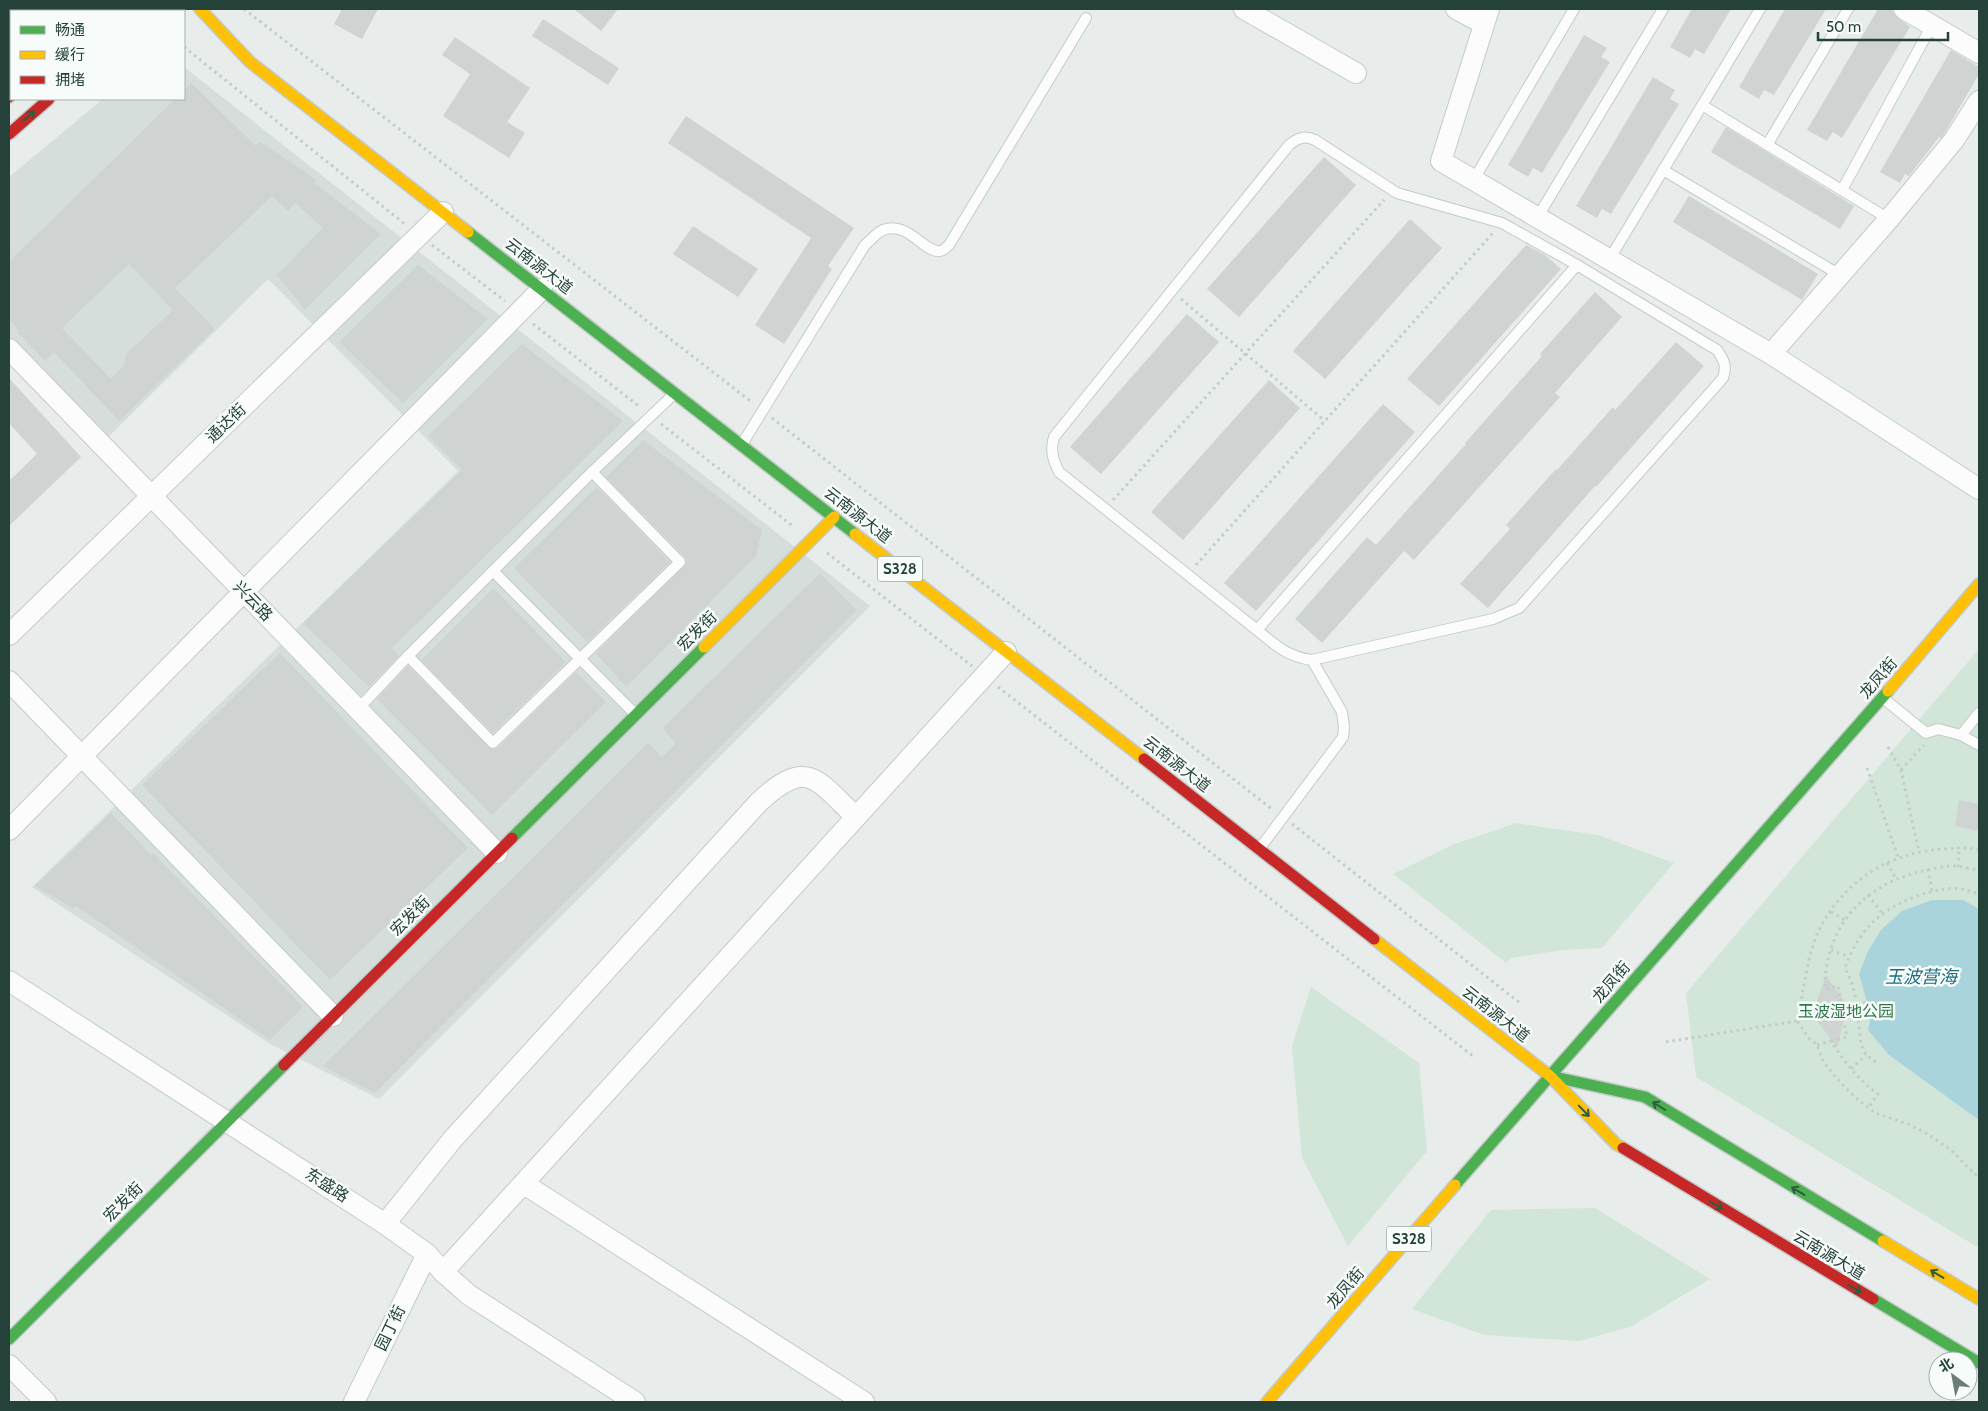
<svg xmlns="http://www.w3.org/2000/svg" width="1988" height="1411" viewBox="0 0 1988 1411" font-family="Cabin,'Noto Sans SC',sans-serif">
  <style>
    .built { fill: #d6dedb }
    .green { fill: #d1e6d8 }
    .water { fill: #a9d4db }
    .building { fill: #cfd4d2; fill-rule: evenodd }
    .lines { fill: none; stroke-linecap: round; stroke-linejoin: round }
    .lane-casing { stroke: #c5cac8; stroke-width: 12 }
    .street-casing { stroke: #c5cac8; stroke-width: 22 }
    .fast-casing { stroke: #c3cbc8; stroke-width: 14 }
    .slow-casing { stroke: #c3cbc8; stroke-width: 14 }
    .jam-casing { stroke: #c3cbc8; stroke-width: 14 }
    .path { stroke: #c3ccca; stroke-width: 3; stroke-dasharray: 2.5 4; stroke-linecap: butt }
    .lane { stroke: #fcfcfc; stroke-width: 10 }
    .street { stroke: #fcfcfc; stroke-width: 20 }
    .fast { stroke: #4caf50; stroke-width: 11 }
    .slow { stroke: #ffc107; stroke-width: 11 }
    .jam { stroke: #c62828; stroke-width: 11 }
    .oneway { stroke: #2e5d40 }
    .labels { text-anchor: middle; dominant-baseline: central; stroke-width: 5; stroke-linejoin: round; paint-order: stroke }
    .shield { fill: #f7fbf9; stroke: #637a73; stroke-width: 1 }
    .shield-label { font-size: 15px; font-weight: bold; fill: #24423a }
    .street-label { font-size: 16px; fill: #24423a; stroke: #f7fbf9 }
    .park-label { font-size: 16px; fill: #2d7a4b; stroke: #f7fbf9 }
    .water-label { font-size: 18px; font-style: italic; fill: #1c6f80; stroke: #f7fbf9 }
  </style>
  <rect width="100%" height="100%" fill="#e8edeb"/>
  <!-- built -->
  <path class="built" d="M184 67 870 606 379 1099 272 1045 32 887 458 471 268 279 99 446 9 353V177L103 99H184Z"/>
  <!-- green -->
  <g class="green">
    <path d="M1979 649V1248L1696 1077 1686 993Z"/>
    <path d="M1516 823 1598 835 1674 863 1602 948 1563 950 1512 958 1506 963 1393 874 1452 845Z"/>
    <path d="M1311 987 1419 1063 1427 1151 1348 1246 1302 1158 1292 1046Z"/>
    <path d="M1595 1208 1710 1279 1632 1326 1580 1341 1484 1335 1412 1309 1491 1210Z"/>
  </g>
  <!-- water -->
  <path class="water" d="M1932 900H1963L1979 909V1120L1889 1055 1868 1030 1870 1021 1867 1002 1859 974 1868 951 1881 930 1902 911Z"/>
  <!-- building -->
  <g class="building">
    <path d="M342 9H378L362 39 334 24Z"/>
    <path d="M574 9H618L601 31Z"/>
    <path d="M1692 9H1731L1704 54 1695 49 1690 58 1670 47Z"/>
    <path d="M1785 9H1826L1774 95 1764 90 1759 99 1739 87Z"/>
    <path d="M1878 9H1892L1894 15 1910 27 1842 138 1833 132 1827 141 1807 130Z"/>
    <path d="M543 19 619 68 608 85 532 36Z"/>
    <path d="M1584 35 1607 48 1601 57 1610 62 1542 173 1533 168 1528 177 1508 165Z"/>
    <path d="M455 37 530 88 507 122 525 133 509 158 443 116 470 74 442 55Z"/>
    <path d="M1951 50 1979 67V74L1944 134 1941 138 1939 137 1909 176 1905 174 1900 183 1880 172Z"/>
    <path d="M1653 77 1675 90 1670 99 1679 104 1611 214 1602 209 1597 218 1576 206Z"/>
    <path d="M191 83 256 146 260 142 317 180 314 183 381 234 305 310 277 275 323 228 295 203 288 211 272 196 175 288 215 329 119 421 54 352 45 361 17 332 19 331 9 320V262L175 99H184V90ZM129 264 173 310 126 354 124 365 111 379 62 328Z"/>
    <path d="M686 116 854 228 828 266 832 269 784 344 755 325 811 238 668 143Z"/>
    <path d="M1726 127 1854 206 1840 229 1711 152Z"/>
    <path d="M1324 157 1356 185 1239 317 1207 289Z"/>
    <path d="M1689 196 1818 274 1802 300 1673 222Z"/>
    <path d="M1410 219 1442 248 1325 379 1293 351Z"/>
    <path d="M693 226 758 269 738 297 673 254Z"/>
    <path d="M1526 245 1545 255 1561 269 1439 406 1407 379Z"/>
    <path d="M418 265 488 319 403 403 339 342Z"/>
    <path d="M1595 292 1622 317 1555 393 1560 397 1414 560 1404 551 1322 643 1295 619 1367 537 1376 545 1466 444 1465 443 1542 356 1540 354Z"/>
    <path d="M1187 314 1219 342 1101 474 1070 447Z"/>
    <path d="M1676 342 1704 366 1596 487 1595 486 1488 608 1460 584 1510 529 1506 525 1556 469 1557 470 1613 407 1615 410Z"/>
    <path d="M522 344 623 421 392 648 399 656 369 687 303 623 462 470 428 436Z"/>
    <path d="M9 378 81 457 9 526V481L37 454 9 423Z"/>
    <path d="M1269 380 1300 408 1183 540 1151 512Z"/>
    <path d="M1383 404 1415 432 1256 611 1224 583Z"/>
    <path d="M643 440 762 530 756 556 626 687 596 653 687 563 685 557 606 477Z"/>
    <path d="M597 487 670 562 587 642 514 568Z"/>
    <path d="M820 573 857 610 375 1093 323 1066 648 743 662 757 676 744 663 728Z"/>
    <path d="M493 588 566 662 493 733 421 660Z"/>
    <path d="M280 653 468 848 330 980 142 785Z"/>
    <path d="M408 666 492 750 498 748 576 672 606 702 492 815 377 699Z"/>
    <path d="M1959 800 1979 804V831L1955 826Z"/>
    <path d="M111 813 151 855 153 853 303 1007 270 1040 76 906 73 908 35 886Z"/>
    <path d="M1826 976 1848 1006 1837 1047 1812 1014Z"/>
  </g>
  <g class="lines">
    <defs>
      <g id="lane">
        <path d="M1702 105 1889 219"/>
        <path d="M1767 145 1848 9"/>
        <path d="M1663 170 1840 275"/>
        <path d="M1473 181 1574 9"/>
        <path d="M1842 190 1932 25"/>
        <path d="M1537 218 1663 9"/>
        <path d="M1609 260 1760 9"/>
        <path d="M742 444 865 245C871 240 876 233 883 230 908 220 925 254 940 251 943 251 947 247 949 245L1086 18"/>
        <path d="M493 571 635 714"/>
        <path d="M1257 630 1059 472C1053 460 1050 450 1054 437L1289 145C1298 138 1304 135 1315 140L1397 193 1502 223 1577 265"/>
        <path d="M408 656 493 743 680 562 592 472"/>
        <path d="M1883 698 1926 733 1938 729 1961 735 1979 713"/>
        <path d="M358 709 408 656 592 472 674 394"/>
        <path d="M1961 735 1979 745"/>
        <path d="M1260 848 1343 737 1344 727 1342 712 1312 660C1288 657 1275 645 1257 630L1577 265 1717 350C1724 360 1727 366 1723 378L1519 608 1493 619 1312 660"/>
      </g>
      <g id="street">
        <path d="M1244 9 1356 73"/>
        <path d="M1456 9 1484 24"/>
        <path d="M1489 9 1441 161 1771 354 1979 489"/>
        <path d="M1904 9 1979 53"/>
        <path d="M9 349 497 853"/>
        <path d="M1771 354 1889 219 1954 140 1979 101"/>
        <path d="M9 635 443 212"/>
        <path d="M9 681 333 1016"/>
        <path d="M9 830 542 289"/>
        <path d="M9 981 385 1224 427 1254 443 1272 469 1295 635 1402"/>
        <path d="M524 1184 864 1402"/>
        <path d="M385 1224 452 1140 759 802C807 757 816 779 856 817"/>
        <path d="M443 1272 1006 652"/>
        <path d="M9 1365 46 1402"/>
        <path d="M354 1402 427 1254"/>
      </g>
      <g id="fast">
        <path d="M468 232 855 534"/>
        <path d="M512 838 704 647"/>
        <path d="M1550 1076 1888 691"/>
        <path d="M1550 1076 1645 1097 1883 1241"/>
        <path d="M1455 1185 1550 1076"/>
        <path d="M1873 1299 1979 1363"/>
        <path d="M9 1339 284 1065"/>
      </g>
      <g id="slow">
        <path d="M200 9 250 62 468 232"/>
        <path d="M105 11 108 9"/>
        <path d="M148 11 151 9"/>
        <path d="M855 534 1144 759"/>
        <path d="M704 647 834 517"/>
        <path d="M1888 691 1979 584"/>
        <path d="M1374 939 1550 1076 1616 1144 1623 1148"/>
        <path d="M1883 1241 1979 1299"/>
        <path d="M1267 1402 1455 1185"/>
      </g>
      <g id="jam">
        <path d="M9 97 11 94"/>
        <path d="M9 134 49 99"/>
        <path d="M1144 759 1374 939"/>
        <path d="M284 1065 512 838"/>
        <path d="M1623 1148 1873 1299"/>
      </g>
    </defs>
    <!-- lane casing -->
    <use href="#lane" class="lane-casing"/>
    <!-- street casing -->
    <use href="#street" class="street-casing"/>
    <!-- fast casing -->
    <use href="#fast" class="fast-casing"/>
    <!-- slow casing -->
    <use href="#slow" class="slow-casing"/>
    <!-- jam casing -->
    <use href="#jam" class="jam-casing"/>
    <!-- path -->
    <g class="path">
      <path d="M244 9 753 403"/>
      <path d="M184 47 406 225"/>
      <path d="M432 245 505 301"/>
      <path d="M1181 299 1325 421"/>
      <path d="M533 324 640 407"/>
      <path d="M772 418 1273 810"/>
      <path d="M661 424 794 527"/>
      <path d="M1113 500 1384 200"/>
      <path d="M827 553 972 666"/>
      <path d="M1196 565 1493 233"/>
      <path d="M998 687 1474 1057"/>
      <path d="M1888 747 1901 770 1919 852"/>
      <path d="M1867 768 1898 857"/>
      <path d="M1901 770 1924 745"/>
      <path d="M1292 824 1520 1003"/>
      <path d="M1979 850C1968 847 1957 848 1945 849 1889 852 1843 881 1818 932 1806 959 1804 992 1797 1021L1809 1038 1817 1045 1823 1061 1836 1078 1856 1098 1875 1113 1908 1124 1928 1134 1951 1150 1979 1178"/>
      <path d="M1887 863 1896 879"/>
      <path d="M1958 867 1959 848"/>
      <path d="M1928 869 1932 891"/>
      <path d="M1868 895 1882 913"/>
      <path d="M1831 912 1845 920"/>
      <path d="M1831 950 1849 957"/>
      <path d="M1857 1004 1901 997"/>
      <path d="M1831 1041 1847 1037 1838 986 1825 989C1824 931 1860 888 1915 873 1927 870 1941 866 1953 866 1961 866 1971 869 1979 870"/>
      <path d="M1666 1042 1797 1021"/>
      <path d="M1817 1045 1831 1041C1844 1061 1858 1080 1878 1094L1868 1108"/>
      <path d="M1876 1062 1866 1055 1861 1044 1856 999 1851 981 1845 968C1859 928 1883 907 1923 894 1934 891 1948 887 1961 889 1967 890 1973 892 1979 894"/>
      <path d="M1851 1069 1866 1055"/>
    </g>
    <!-- lane -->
    <use href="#lane" class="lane"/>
    <!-- street -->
    <use href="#street" class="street"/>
    <!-- fast -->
    <use href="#fast" class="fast"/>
    <!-- slow -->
    <use href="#slow" class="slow"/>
    <!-- jam -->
    <use href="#jam" class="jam"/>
  </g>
  <!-- one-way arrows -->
  <defs><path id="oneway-shaft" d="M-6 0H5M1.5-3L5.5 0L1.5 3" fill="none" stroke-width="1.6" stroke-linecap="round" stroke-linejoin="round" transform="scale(1.25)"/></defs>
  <g class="oneway">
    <use href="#oneway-shaft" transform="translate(29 116) rotate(-41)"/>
    <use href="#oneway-shaft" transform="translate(1659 1106) rotate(-148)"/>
    <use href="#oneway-shaft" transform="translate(1584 1111) rotate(46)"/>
    <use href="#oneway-shaft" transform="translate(1798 1191) rotate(-149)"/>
    <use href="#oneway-shaft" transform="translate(1716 1205) rotate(31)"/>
    <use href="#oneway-shaft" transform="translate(1937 1274) rotate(-149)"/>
    <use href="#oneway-shaft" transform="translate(1855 1289) rotate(31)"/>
  </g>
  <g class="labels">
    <!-- shield labels -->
    <g class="shield">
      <rect x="877.5" y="556.5" width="45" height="25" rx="4"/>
      <rect x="1386.5" y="1226.5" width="45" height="25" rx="4"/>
    </g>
    <g class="shield-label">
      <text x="900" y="569">S328</text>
      <text x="1409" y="1239">S328</text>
    </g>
    <!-- street labels -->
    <g class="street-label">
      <text transform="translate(539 266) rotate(38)">云南源大道</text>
      <text transform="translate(226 423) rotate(-44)">通达街</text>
      <text transform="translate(858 515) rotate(38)">云南源大道</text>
      <text transform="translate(253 601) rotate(46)">兴云路</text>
      <text transform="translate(697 631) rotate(-45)">宏发街</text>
      <text transform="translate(1878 678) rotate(-49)">龙凤街</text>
      <text transform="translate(1177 764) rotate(38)">云南源大道</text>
      <text transform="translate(410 916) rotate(-45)">宏发街</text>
      <text transform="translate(1611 982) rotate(-49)">龙凤街</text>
      <text transform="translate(1496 1014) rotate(38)">云南源大道</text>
      <text transform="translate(327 1185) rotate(33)">东盛路</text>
      <text transform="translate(123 1202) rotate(-45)">宏发街</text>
      <text transform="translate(1829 1255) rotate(31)">云南源大道</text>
      <text transform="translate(1345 1288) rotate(-49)">龙凤街</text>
      <text transform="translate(390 1328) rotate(-64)">园丁街</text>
    </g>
    <!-- park labels -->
    <g class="park-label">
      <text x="1846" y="1011">玉波湿地公园</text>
    </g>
    <!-- water labels -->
    <g class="water-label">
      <text x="1921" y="977">玉波营海</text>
    </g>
  </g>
  <!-- border -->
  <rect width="1988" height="1411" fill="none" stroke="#24423a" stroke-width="20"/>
  <!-- legend -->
  <rect x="10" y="10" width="175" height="90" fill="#f7fbf9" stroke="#a3b1ad"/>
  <rect x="20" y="26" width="25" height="8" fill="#4caf50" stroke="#a3b1ad"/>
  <text x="55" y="35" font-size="15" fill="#24423a">畅通</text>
  <rect x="20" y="51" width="25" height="8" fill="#ffc107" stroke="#a3b1ad"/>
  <text x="55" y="60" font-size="15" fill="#24423a">缓行</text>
  <rect x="20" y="76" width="25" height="8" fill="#c62828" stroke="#a3b1ad"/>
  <text x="55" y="85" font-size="15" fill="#24423a">拥堵</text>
  <!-- north arrow -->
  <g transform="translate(1953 1376) rotate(328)"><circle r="24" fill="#f7fbf9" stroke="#a3b1ad"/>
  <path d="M0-4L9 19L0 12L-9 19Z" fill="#697e78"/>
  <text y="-8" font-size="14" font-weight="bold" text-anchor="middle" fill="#24423a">北</text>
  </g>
  <!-- scale -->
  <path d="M1818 32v8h130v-8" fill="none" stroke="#24423a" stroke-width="2.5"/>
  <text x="1826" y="32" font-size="15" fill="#24423a" stroke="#f7fbf9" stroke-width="4" paint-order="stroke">50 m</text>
</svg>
